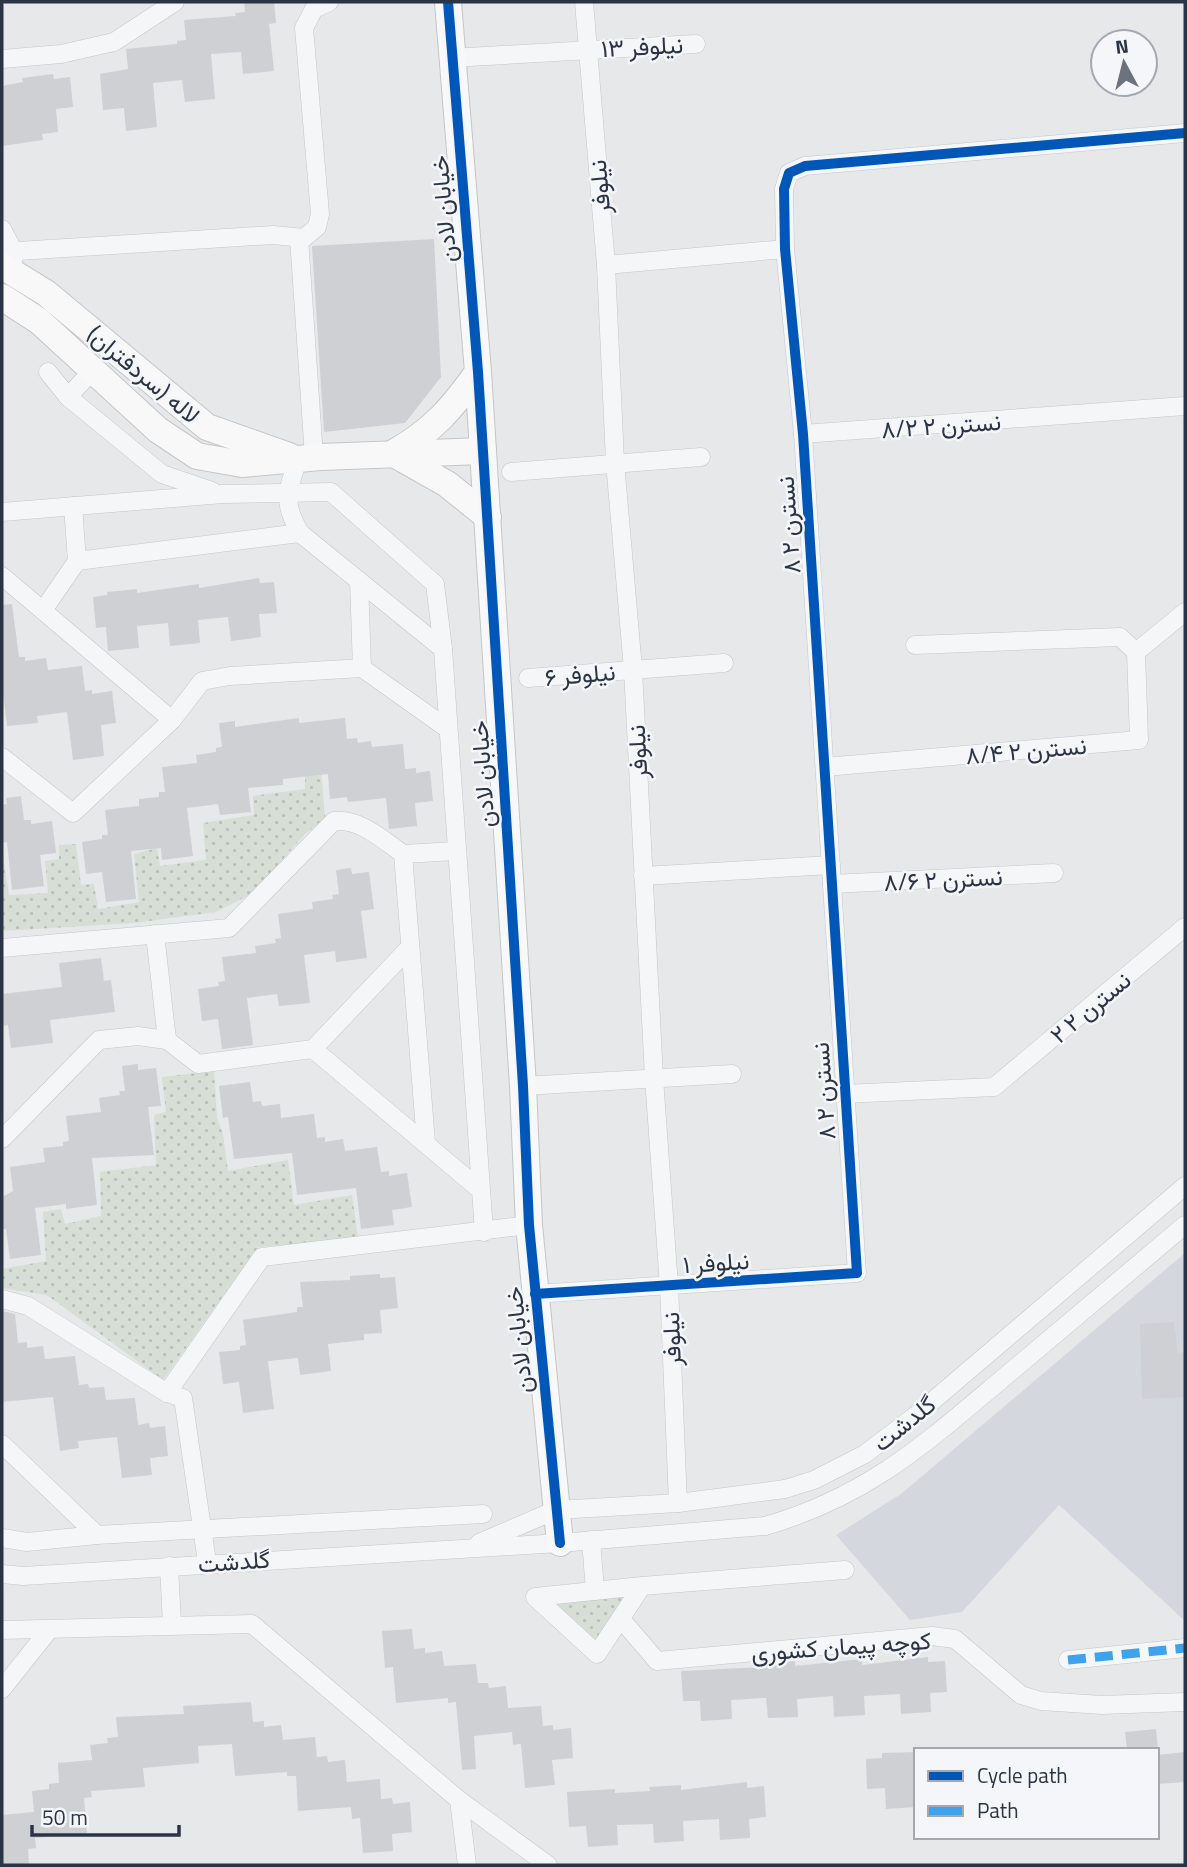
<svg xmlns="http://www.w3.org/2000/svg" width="1187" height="1867" viewBox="0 0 1187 1867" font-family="'Titillium Web',Vazirmatn,sans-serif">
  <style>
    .built { fill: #d4d7dd }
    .grass { fill: url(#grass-dots) }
    .building { fill: #ced0d3 }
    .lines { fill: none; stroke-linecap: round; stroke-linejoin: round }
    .street-casing { stroke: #c4c6c8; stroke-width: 19 }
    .secondary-casing { stroke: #c4c6c8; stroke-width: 28 }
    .street { stroke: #f5f6f7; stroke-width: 18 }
    .secondary { stroke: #f8f8f8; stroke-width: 26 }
    .quiet { stroke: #3ea3ec; stroke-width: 9; stroke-dasharray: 18 9; stroke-linecap: butt }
    .cycleway-casing { stroke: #f4f6f9; stroke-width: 15 }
    .cycleway { stroke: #0057b8; stroke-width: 10 }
    .labels { text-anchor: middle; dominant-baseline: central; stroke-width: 5; stroke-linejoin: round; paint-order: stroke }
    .street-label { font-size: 24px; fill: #2b3445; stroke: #f4f6f9 }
  </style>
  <defs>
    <pattern id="grass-dots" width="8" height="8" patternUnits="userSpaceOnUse" patternTransform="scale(1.75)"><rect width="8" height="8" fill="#d6ded6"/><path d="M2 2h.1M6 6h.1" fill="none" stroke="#b8bfb9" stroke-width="1.8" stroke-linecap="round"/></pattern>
  </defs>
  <rect width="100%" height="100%" fill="#e6e8ea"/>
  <!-- built -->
  <path class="built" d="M1185 1253V1621L1059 1505 962 1612 910 1620 836 1535 901 1494Z"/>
  <!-- grass -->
  <g class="grass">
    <path d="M320 758 325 818 305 834 253 893 216 912 134 923 2 931V850L9 895 48 893 45 861 59 859V845L76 844 81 885 94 884 98 909 139 902 134 854 157 848 160 866 206 860 203 823 254 815 253 796 305 789V761Z"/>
    <path d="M214 1071 217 1118 223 1134 228 1171 288 1160 294 1205 352 1195 358 1238 258 1247 163 1380 47 1295 2 1288V1269L46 1261 43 1212 61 1209 65 1224 101 1216 100 1172 156 1165 154 1115 166 1112 162 1077Z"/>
    <path d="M626 1594 596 1643 554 1602Z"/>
  </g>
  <!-- building -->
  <g class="building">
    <path d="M244 2H274L276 23 269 24 274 71 243 74 241 52 211 54 215 99 185 102 182 80 153 83 157 127 126 131 124 108 103 110 100 74 128 69 126 49 177 44V41L186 40 184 20 236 16 235 13 245 12Z"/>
    <path d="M53 74 54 79 70 77 73 107 56 109 58 132 42 134 43 140 2 146V86L23 82 22 78Z"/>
    <path d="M434 239 441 377 405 423 324 432 312 246Z"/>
    <path d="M259 578 260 583 274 582 277 613 259 614 261 637 231 641 228 617 198 620 200 643 170 646 168 623 137 626 139 648 108 651 106 627 96 628 93 597 107 595V592L137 589V593L199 584V588Z"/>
    <path d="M12 604 19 657H25V661L46 658 48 670 82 666 85 691 92 690V694L112 691 116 723 101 725 104 756 73 760 67 712 37 716 38 723 7 726 2 685V605Z"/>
    <path d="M299 718V723L345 718 347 739 357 738 358 743 371 741 372 747 403 744 405 769 416 768V773L430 771 433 801 415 803 417 826 389 829 386 798 348 802 347 797 330 799 328 774 283 779V785L248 788 251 812 220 815 218 804 187 808 193 856 162 860 161 848 131 851 136 899 106 902 102 872 86 874 82 842 102 839V835H108L105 810 139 806V799L159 797V792H165L162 767 197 763 196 755 216 752V748L222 747 219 723 235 721V727Z"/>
    <path d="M21 796 24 820H31V824L52 821 56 853 40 855 44 886 12 890 7 842 2 843V805L7 804 6 798Z"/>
    <path d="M351 868 352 874 369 872 374 909 361 911 367 958 336 962 335 951 304 955 310 1003 279 1006 277 994 247 998 253 1045 222 1049 218 1019 202 1021 198 989 219 986 218 982 225 981 222 957 256 953 255 946 276 943 275 939 281 938 278 914 313 909 312 902 333 899 332 895 339 894 336 870Z"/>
    <path d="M101 958 104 981 111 980 115 1012 50 1020 53 1043 11 1048 8 1025 2 1026V994L62 987 59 963Z"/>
    <path d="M138 1064V1070L156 1068 161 1106 148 1107 154 1155 92 1158 97 1205 66 1209V1204L35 1208 41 1255 10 1259 6 1229H2V1197L13 1191 10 1167 45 1162 43 1148 63 1146V1142L69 1141 66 1116 101 1112 99 1098 120 1095 119 1091H125L122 1066Z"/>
    <path d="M250 1082 253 1102 261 1101 262 1106 280 1104 281 1118 314 1114 317 1138 325 1137V1142L343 1139 345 1151 377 1147 381 1172 389 1171V1176L407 1173 412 1207 392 1210 394 1225 361 1229 356 1188 297 1195 292 1153 234 1159 228 1117 223 1118 219 1086Z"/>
    <path d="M380 1274V1278L395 1277 398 1308 380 1310 382 1333 364 1334V1340L328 1344 331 1371 300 1375 298 1358 268 1361 274 1409 243 1413 239 1382 223 1384 219 1352 240 1350V1346L246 1345 243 1320 297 1312V1307H303L300 1282 350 1280V1276Z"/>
    <path d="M2 1311 15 1314 18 1343 27 1342V1348L43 1346 45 1359 75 1356 79 1385 88 1384 89 1388 104 1387 106 1400 135 1398 138 1425 149 1423 150 1428 165 1426 168 1456 150 1458 152 1475 122 1478 117 1437 78 1441 79 1448 60 1451 53 1397 2 1402Z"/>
    <path d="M1174 1322 1178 1353 1185 1352V1397L1142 1399 1140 1324Z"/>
    <path d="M412 1629 414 1649 425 1648V1653L442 1651 444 1666 476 1664 478 1683H488L489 1688 506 1686 508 1708 541 1706 543 1726 553 1725V1730L571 1728 573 1758 552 1760 555 1785 525 1788 521 1744 513 1745 512 1732 474 1736 476 1769 462 1770 456 1702 448 1703V1698L396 1703 393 1667 385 1668 382 1631Z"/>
    <path d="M928 1657V1662L945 1661 947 1692 930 1693 931 1712 901 1714 900 1694 864 1696 865 1715 834 1717 833 1696 797 1699 798 1717 768 1718 766 1698 731 1700 732 1719 701 1721 700 1701H683L681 1671 764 1667 763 1663 795 1661V1666L862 1659V1665Z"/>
    <path d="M251 1702 253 1722 264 1721V1727L281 1725 283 1740 315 1737 317 1757 327 1756 328 1762 345 1760 347 1782 380 1779 381 1799 392 1798 393 1804 410 1802 412 1832 392 1834 393 1851 363 1853 360 1818 352 1819 351 1807 298 1811 296 1776H287V1772L235 1776 232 1744 198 1746 199 1763 143 1768 145 1787 91 1791 92 1797 84 1798 87 1833 35 1838 36 1848 28 1849 29 1865H2V1815L34 1812 32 1791 49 1789V1784L59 1783 58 1763 92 1760 90 1745 108 1743 107 1738 118 1737 116 1717 184 1714 183 1706Z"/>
    <path d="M1156 1729 1158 1750H1127L1125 1732Z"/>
    <path d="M916 1752V1807L886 1809 885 1788 867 1789 866 1759 882 1758V1753Z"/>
    <path d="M1185 1752V1782L1157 1784V1755Z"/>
    <path d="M747 1782V1788L764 1786 766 1817 749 1819 750 1838 720 1840 719 1819 683 1821 684 1841 654 1843 653 1824 617 1825 618 1845 588 1847 586 1826 569 1827 567 1792 615 1789V1793L650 1791 649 1787 681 1785V1790Z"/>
  </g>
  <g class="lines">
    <defs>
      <g id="street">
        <path d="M584 2 606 265 615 462 633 669 654 1078 669 1286 678 1503"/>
        <path d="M451 58 696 44"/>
        <path d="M2 59 61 54 114 42 175 2"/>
        <path d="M2 229 14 252 13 261"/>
        <path d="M299 238 314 457"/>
        <path d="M2 252 273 235 304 238 317 227 320 214 304 28 314 9 329 2"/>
        <path d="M606 265 785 249"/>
        <path d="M48 372 68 397 162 474 212 491"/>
        <path d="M68 397 92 371"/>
        <path d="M803 434 1185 406"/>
        <path d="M298 459C287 493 282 501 300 533L443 649"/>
        <path d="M511 472 701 457"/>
        <path d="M2 512 223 494 331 492 435 584 443 649 484 1232"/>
        <path d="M77 561 300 533"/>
        <path d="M2 576 172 720"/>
        <path d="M359 581 362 668"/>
        <path d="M44 609 77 561 73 506"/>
        <path d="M915 645 1120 637 1136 652"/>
        <path d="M1136 652 1185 612"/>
        <path d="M528 678 724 663"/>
        <path d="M2 757 73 813 172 720 202 681 230 676 362 668 448 729"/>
        <path d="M825 767 1139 740 1136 652"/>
        <path d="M403 854 456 851"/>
        <path d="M643 876 831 865"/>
        <path d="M832 884 1054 873"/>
        <path d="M155 934 167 1040"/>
        <path d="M2 948 229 928 334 821C361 819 382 839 403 854L426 1143"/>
        <path d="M313 1049 478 1188"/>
        <path d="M523 1086 732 1074"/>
        <path d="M844 1094 994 1087 1185 927"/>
        <path d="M2 1139 99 1040 138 1036 167 1040 198 1064 313 1049 410 947"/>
        <path d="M535 1294 857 1273 803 434 785 249 784 189 789 173 805 166 1185 133"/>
        <path d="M2 1299 28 1306 167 1393 183 1398 207 1562"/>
        <path d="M167 1393 262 1257 529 1225"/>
        <path d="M2 1444 97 1535 483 1514"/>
        <path d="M2 1538 27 1542 97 1535"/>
        <path d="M591 1540 595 1591"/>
        <path d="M479 1543 556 1510 678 1503 785 1489 814 1480 865 1454 915 1416 1185 1186"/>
        <path d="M169 1566 172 1624"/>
        <path d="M2 1574 23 1576 560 1543 765 1526C873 1495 931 1438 1014 1369 1071 1321 1128 1273 1185 1225"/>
        <path d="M642 1586 535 1597 597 1654 642 1586 845 1570"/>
        <path d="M621 1619 657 1661 932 1636 955 1639 1021 1695 1041 1701 1102 1705 1185 1702"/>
        <path d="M2 1630 252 1624 459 1800 548 1865"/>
        <path d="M1068 1660 1185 1648"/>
        <path d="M2 1689 49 1630"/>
        <path d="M459 1800 467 1865"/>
      </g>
      <g id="secondary">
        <path d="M448 2 478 372 523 1086 529 1225 560 1543"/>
        <path d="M2 266 46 293 207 427 289 456"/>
        <path d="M2 297 39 321 158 430 197 456 242 464 320 457 483 451"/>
        <path d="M395 452C434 430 452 408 478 372"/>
        <path d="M394 454 447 484 488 517"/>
      </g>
    </defs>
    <!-- street casing -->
    <use href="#street" class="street-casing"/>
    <!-- secondary casing -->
    <use href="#secondary" class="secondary-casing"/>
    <!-- street -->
    <use href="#street" class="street"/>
    <!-- secondary -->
    <use href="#secondary" class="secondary"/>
    <!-- quiet -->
    <path class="quiet" d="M1068 1660 1185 1648"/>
    <defs>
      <g id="cycleway">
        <path d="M448 2 478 372 523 1086 529 1225 560 1543"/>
        <path d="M535 1294 857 1273 803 434 785 249 784 189 789 173 805 166 1185 133"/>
      </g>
    </defs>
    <!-- cycleway casing -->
    <use href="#cycleway" class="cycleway-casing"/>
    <!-- cycleway -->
    <use href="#cycleway" class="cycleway"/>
  </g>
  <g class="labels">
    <!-- street labels -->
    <g class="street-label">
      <text transform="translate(642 46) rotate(-3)">۱۳ نیلوفر</text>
      <text transform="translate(599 187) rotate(-95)">نیلوفر</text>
      <text transform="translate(443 209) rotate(-95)">خیابان لادن</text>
      <text transform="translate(144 374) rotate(40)">لاله (سردفتران)</text>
      <text transform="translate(941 425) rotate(-4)">۸/۲ نسترن ۲</text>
      <text transform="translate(788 525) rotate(-94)">۸ نسترن ۲</text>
      <text transform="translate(580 674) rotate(-5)">۶ نیلوفر</text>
      <text transform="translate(1026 750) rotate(-5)">۸/۴ نسترن ۲</text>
      <text transform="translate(637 752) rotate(-93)">نیلوفر</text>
      <text transform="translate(482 774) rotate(-94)">خیابان لادن</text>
      <text transform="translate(943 879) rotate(-3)">۸/۶ نسترن ۲</text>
      <text transform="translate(1090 1007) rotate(-40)">۲ نسترن ۲</text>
      <text transform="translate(823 1091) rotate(-94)">۸ نسترن ۲</text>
      <text transform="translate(716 1262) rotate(-4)">۱ نیلوفر</text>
      <text transform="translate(671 1339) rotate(-92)">نیلوفر</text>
      <text transform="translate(518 1340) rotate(-96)">خیابان لادن</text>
      <text transform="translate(904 1423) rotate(-39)">گلدشت</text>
      <text transform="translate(234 1561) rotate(-4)">گلدشت</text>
      <text transform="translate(841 1646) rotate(-4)">کوچه پیمان کشوری</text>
    </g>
  </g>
  <!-- border -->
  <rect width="1187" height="1867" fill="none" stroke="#2b3445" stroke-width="7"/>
  <!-- legend -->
  <rect x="914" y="1748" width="245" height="91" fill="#f4f6f9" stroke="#a4a8b1" stroke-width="2"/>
  <rect x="928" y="1771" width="35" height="10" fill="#0057b8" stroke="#a4a8b1" stroke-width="2"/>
  <text x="977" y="1783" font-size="21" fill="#2b3445">Cycle path</text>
  <rect x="928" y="1806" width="35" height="10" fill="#3ea3ec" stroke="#a4a8b1" stroke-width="2"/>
  <text x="977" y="1818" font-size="21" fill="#2b3445">Path</text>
  <!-- north arrow -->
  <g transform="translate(1124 63) rotate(353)"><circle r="33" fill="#f4f6f9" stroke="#a4a8b1" stroke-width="2"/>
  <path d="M0-5L12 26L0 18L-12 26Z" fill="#6c737f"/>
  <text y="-10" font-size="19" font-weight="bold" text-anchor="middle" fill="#2b3445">N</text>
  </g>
  <!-- scale -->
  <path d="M32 1825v10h147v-10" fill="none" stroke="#2b3445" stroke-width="3.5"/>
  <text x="42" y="1825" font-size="21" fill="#2b3445" stroke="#f4f6f9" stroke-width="5" paint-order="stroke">50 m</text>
</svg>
